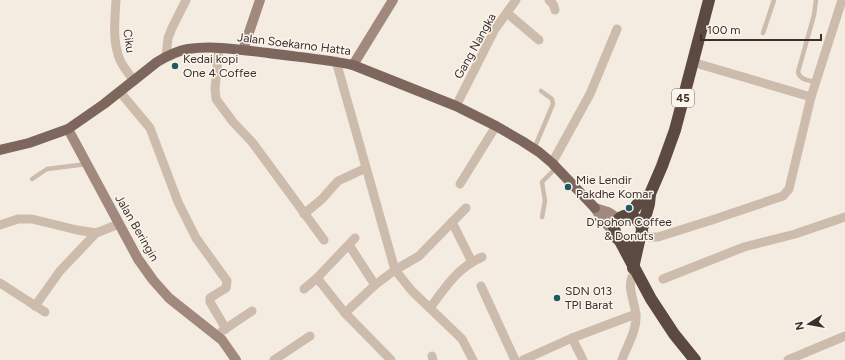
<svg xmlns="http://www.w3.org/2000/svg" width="845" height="360" viewBox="0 0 845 360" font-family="Figtree,sans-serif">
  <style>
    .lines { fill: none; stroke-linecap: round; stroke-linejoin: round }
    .lane { stroke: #cdbbac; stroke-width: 4.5 }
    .street { stroke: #cdbbac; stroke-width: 9 }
    .secondary { stroke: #a18a7d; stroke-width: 10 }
    .primary { stroke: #7d675c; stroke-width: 10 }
    .highway { stroke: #5c4a42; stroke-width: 12 }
    .poi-dot { fill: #1f5a5e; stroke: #fbf5ee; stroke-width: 1.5 }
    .labels { text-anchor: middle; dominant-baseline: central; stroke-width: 3; stroke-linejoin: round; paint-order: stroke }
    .shield { fill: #fbf5ee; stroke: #756b66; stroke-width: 1 }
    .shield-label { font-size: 11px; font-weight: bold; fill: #3b302b }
    .street-label { font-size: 12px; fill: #3b302b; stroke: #fbf5ee }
    .poi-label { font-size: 12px; fill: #3b302b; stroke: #fbf5ee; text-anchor: start }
  </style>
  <rect width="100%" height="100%" fill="#f4ebe1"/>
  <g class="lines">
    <!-- lane -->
    <g class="lane">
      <path d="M763 33 774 0"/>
      <path d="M815 82C808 80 800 80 798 72L814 15 816 0"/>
      <path d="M534 149 553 104 552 99 541 91"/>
      <path d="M32 179 47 169 87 164"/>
      <path d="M542 217 545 201 542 182 556 168"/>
    </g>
    <!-- street -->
    <g class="street">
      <path d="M116 0C115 20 112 41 120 60 123 67 129 74 134 81"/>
      <path d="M549 0 553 4 555 10"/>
      <path d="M507 13 539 40"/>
      <path d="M219 48 215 89 216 99 233 122 252 142 324 240"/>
      <path d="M166 56 168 38 172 28 186 0"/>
      <path d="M336 61 395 270 412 291 462 339 473 360"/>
      <path d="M692 62 811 97"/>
      <path d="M120 92 150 128 178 202 196 238 227 281 226 288 210 298V302L226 329"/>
      <path d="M456 106 495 29 516 0"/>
      <path d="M552 163 590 94 617 29"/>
      <path d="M460 184 496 126"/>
      <path d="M304 214 322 199 338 181 366 168"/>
      <path d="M452 222 472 262"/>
      <path d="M0 225 18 219H32L77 230 96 233 119 224"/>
      <path d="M641 234 650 237H658L712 220 783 196 789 189 811 97 842 0"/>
      <path d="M349 245 375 285"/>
      <path d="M317 278 345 313 391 360"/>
      <path d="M663 279 744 247 795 234 845 217"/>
      <path d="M0 283 45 312"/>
      <path d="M481 286 515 360"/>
      <path d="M304 289 317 278 355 238"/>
      <path d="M35 306 60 271 96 233"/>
      <path d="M430 308C445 288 458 267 482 257"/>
      <path d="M345 313 375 285 395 270 419 256 466 208"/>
      <path d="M222 331 252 311"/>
      <path d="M572 338 583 360"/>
      <path d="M432 356 433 360"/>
      <path d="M274 360 310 336"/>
      <path d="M523 360 572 338 636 314"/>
      <path d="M622 360C627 345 637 331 636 315 635 302 624 282 636 272"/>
      <path d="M788 360 845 336"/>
    </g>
    <!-- secondary -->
    <g class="secondary">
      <path d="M243 50 260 0"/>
      <path d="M353 65 393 0"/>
      <path d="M68 129 138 259 153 280 169 298 222 340 236 360"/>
      <path d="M595 208 602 219 614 232"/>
      <path d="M595 208 608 212 619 219"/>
    </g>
    <!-- primary -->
    <path class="primary" d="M0 150 29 143 68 129 104 104 157 62C167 56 177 51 188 49 214 45 242 50 268 53 296 57 325 59 353 65L456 106 496 126 522 141 539 152 552 163 595 208"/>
    <!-- highway -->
    <g class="highway">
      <path d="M629 215 640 201 650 194"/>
      <path d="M642 229 649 204 650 194 662 166 675 130 709 0"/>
      <path d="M620 241C626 244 632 245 637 240 654 225 623 201 614 227L616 237 620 241 651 299 674 334 695 360"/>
      <path d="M633 268 640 237"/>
    </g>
  </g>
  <!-- markers -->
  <g class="poi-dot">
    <circle cx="175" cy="66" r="4"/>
    <circle cx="568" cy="187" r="4"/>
    <circle cx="629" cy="208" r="4"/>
    <circle cx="557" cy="298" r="4"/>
  </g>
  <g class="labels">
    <!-- shield labels -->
    <rect class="shield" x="672" y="89" width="22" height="18" rx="3"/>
    <g class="shield-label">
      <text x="683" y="98">45</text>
    </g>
    <!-- street labels -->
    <g class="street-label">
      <text transform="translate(129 41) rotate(82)">Ciku</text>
      <text transform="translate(294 44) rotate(7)">Jalan Soekarno Hatta</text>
      <text transform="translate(475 46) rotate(-61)">Gang Nangka</text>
      <text transform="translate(137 228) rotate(60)">Jalan Beringin</text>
    </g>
    <!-- poi labels -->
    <g class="poi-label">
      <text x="183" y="59">Kedai kopi<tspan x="183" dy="14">One 4 Coffee</tspan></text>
      <text x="576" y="180">Mie Lendir<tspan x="576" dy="14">Pakdhe Komar</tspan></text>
      <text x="629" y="222" text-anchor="middle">D'pohon Coffee<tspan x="629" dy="14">&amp; Donuts</tspan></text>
      <text x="565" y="291">SDN 013<tspan x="565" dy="14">TPI Barat</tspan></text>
    </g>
  </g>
  <!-- north arrow -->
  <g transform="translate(809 324) rotate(259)" stroke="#fbf5ee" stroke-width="3" paint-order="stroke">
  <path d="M0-3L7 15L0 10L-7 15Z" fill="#3b302b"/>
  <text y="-6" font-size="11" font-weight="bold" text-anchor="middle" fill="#3b302b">N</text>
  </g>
  <!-- scale -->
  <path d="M701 34v6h120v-6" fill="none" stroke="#3b302b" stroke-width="2"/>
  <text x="707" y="34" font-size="12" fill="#3b302b" stroke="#fbf5ee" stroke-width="3" paint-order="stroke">100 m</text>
</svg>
